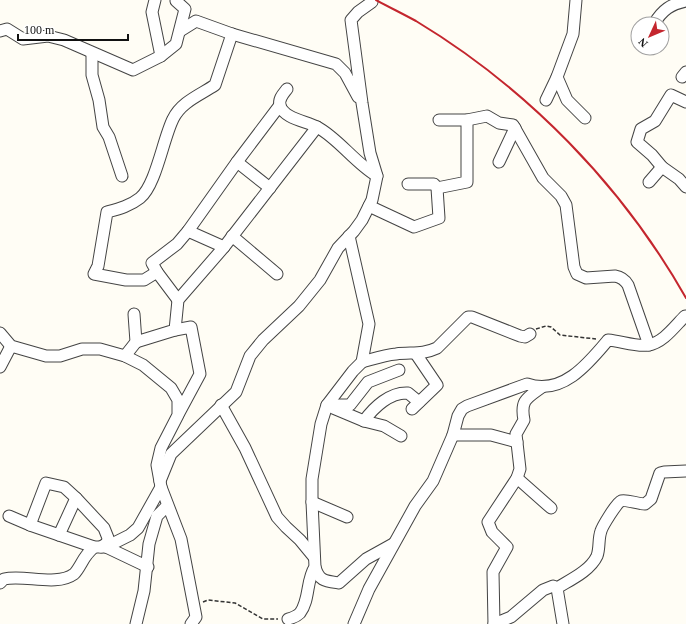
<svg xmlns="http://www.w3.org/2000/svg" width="686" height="624" viewBox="0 0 686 624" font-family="Georgia,serif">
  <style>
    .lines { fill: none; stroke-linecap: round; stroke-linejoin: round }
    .minor-casing { stroke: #444; stroke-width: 13 }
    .path { stroke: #333; stroke-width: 1.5; stroke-dasharray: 4 2; stroke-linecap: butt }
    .minor { stroke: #fff; stroke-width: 11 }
    .rail { stroke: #c4262e; stroke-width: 2 }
  </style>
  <rect width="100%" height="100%" fill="#fffdf5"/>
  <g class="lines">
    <defs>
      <g id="minor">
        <path d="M155 0 152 12 161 56"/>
        <path d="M654 24C662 10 671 4 686 1"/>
        <path d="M0 31 7 29 23 39 48 36 64 40 133 70 161 56 176 44 185 9 176 1"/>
        <path d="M180 31 196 21 232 34 336 64 345 73 358 97"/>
        <path d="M92 53V75L99 100 103 127 109 137 122 176"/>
        <path d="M557 77 567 100 585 118"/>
        <path d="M682 77 686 72"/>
        <path d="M287 89C283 94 278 99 280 106 285 119 306 121 317 127 338 138 355 163 377 176"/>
        <path d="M546 100 557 77 573 34 576 0"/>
        <path d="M686 102 671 95 655 121 641 129 637 142 652 155 662 167 679 179 686 187"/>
        <path d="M439 120H467L487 116 499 123 513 125 543 178 561 196 566 205 574 267 577 274 586 278 615 276C621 277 625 280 628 285L649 345"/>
        <path d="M237 162 270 188"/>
        <path d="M499 162 515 128"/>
        <path d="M649 182 662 167"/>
        <path d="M437 188 467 182V120"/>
        <path d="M369 206 414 227 439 218 437 188 434 184H408"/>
        <path d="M188 231 224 247"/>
        <path d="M232 236 277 274"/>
        <path d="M157 272 144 280H126L94 274 98 266 107 212C118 209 130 206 140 198 156 185 163 139 173 119 181 102 200 95 215 85L232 34"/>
        <path d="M178 300 157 272 152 263 177 244 188 231 237 162 280 105"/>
        <path d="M175 330 191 327 200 374 179 413"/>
        <path d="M0 333 11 346 46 356H60L82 349H100L125 356 143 365 171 388 178 400V415L161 448 157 465 161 487 181 539 196 617 191 624"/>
        <path d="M136 342 175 330 178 300 224 247 317 127"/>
        <path d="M125 356 136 342 134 314"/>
        <path d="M362 362C373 359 384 355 396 354 412 352 422 355 437 348L468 317H472L520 336 525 337 530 334"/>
        <path d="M0 367 11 346"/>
        <path d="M221 405 245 448 277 517 286 527 300 540 314 557"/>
        <path d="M327 405H350L368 382 399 370"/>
        <path d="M333 408 364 421 384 426 401 436"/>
        <path d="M412 409 437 385 416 354"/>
        <path d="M364 421C374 407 390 392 408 393L419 402"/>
        <path d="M453 435H491L517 442"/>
        <path d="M517 478 551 508"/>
        <path d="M160 481 171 454 236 392 250 356 263 340 299 306 320 280 338 248 354 231 362 220 372 200 377 176 370 153 362 103 351 20 358 12 372 2"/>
        <path d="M312 502 347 517"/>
        <path d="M9 516 30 525 94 547H106L148 567"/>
        <path d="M30 525 46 483 64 487 76 498 104 528 108 538 107 543 101 547"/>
        <path d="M59 535 76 498"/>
        <path d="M106 547 130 535 138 528 161 487"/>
        <path d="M315 567C319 581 325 581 339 583L366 559 393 544"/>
        <path d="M0 583 4 579C24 574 56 587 74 574 79 569 82 561 86 556 88 553 91 550 94 547"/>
        <path d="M557 588C570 580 590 571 597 556 600 548 598 539 601 531 602 527 617 502 621 501 625 499 638 504 645 504L651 499 660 473 664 472 686 471"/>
        <path d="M288 619C292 618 297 616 300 613 310 600 306 580 315 567L312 502V479L321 424 327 405 353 371 362 362 369 324 349 236"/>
        <path d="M136 624 144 591 149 544 157 516 167 506"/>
        <path d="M354 624 369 589 415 506 433 481 453 435 458 416 462 409 467 406 527 384C562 396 588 364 608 340 621 341 636 347 648 345 663 343 675 326 685 316"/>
        <path d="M494 624 493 572 507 547 492 532 488 522 517 478 520 469 516 434 524 420C520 400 527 398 542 387"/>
        <path d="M494 624 511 617 543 590 553 586 557 588 563 624"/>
      </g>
    </defs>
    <!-- minor casing -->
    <use href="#minor" class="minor-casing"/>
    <!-- path -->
    <g class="path">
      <path d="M536 329 546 326 551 327 560 335 596 339"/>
      <path d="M203 602 208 600 235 603 263 619H278"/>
    </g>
    <!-- minor -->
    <use href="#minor" class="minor"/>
    <!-- rail -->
    <path class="rail" d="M376 0C389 7 403 14 416 21 527 88 622 185 686 298"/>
  </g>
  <!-- north arrow -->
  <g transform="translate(650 36) rotate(226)"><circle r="19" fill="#ffffff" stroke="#a0a0a0"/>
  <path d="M0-3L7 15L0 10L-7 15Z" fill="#c4262e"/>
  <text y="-6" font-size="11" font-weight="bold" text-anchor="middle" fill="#111111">N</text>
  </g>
  <!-- scale -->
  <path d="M18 34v6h110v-6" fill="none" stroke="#111111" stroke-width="2"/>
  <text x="24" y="34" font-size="12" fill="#111111" stroke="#ffffff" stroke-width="3" paint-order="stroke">100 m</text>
</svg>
